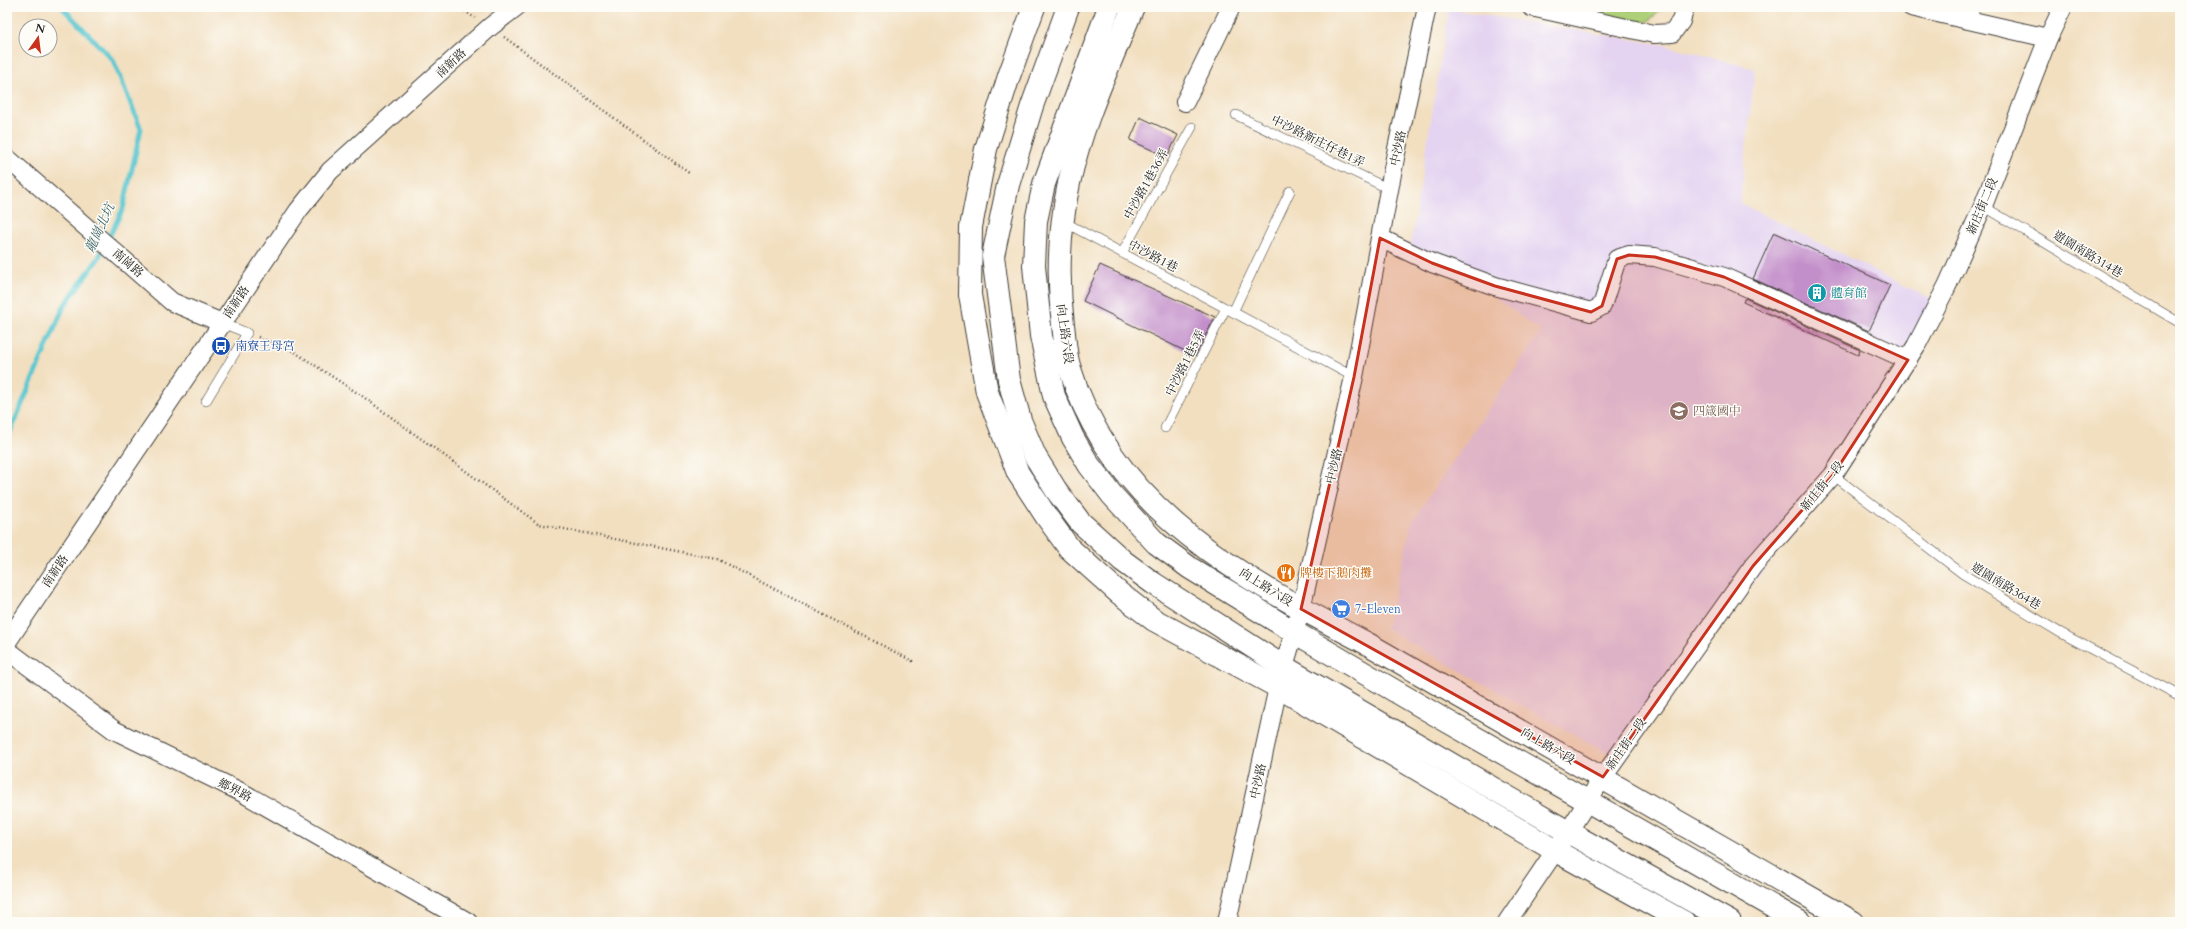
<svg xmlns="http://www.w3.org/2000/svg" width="2187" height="929" viewBox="0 0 2187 929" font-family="Cardo,'Noto Serif TC',serif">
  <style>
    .built { fill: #e4d3f1 }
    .green { fill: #aed079; stroke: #65764a }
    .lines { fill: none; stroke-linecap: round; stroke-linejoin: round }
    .stream { stroke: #5bc8d0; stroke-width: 5 }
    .building { fill: #c38fca }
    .lane-casing { stroke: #3c3935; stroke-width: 10 }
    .street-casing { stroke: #3c3935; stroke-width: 20 }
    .secondary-casing { stroke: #3c3935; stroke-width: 24 }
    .path { stroke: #3c3935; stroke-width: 2.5; stroke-dasharray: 1 3; stroke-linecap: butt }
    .lane { stroke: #fff; stroke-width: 9 }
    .street { stroke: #fff; stroke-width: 18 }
    .secondary { stroke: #fff; stroke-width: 22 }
    .marked { fill: #c8321e; fill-opacity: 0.2; stroke: #c8321e; stroke-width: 3; stroke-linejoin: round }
    .labels { text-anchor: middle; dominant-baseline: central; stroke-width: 3; stroke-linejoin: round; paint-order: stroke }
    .street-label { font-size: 12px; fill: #1c1c1c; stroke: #fdfcf7 }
    .culture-label { font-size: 12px; fill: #0d838f; stroke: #fdfcf7; text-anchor: start }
    .transit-label { font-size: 12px; fill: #164399; stroke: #fdfcf7; text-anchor: start }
    .education-label { font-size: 12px; fill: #785e54; stroke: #fdfcf7; text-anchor: start }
    .food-label { font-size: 12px; fill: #c56008; stroke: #fdfcf7; text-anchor: start }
    .shop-label { font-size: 12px; fill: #366cbe; stroke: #fdfcf7; text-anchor: start }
    .water-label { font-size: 13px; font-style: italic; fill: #356164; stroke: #fdfcf7 }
  </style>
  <rect width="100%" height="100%" fill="#fdfcf7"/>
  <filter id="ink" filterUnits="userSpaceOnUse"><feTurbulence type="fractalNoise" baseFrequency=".025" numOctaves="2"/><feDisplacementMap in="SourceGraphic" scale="8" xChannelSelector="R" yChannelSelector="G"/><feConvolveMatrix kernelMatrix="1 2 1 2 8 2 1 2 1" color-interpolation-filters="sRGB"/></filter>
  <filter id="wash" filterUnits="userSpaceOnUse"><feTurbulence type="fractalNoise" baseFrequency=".012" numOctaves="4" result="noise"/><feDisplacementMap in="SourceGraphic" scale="16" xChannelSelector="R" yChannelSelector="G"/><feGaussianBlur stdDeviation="0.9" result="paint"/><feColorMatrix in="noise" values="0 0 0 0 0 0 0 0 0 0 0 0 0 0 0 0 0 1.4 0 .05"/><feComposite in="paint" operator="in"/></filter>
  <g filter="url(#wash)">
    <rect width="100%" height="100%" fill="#f2dfc0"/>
    <!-- built -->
    <path class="built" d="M1449 9 1665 45 1755 69 1740 203 1933 300 1834 470 1770 562 1613 756 1386 629 1412 522 1541 331 1478 285 1410 249Z"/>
    <!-- green -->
    <path class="green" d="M1562 7H1620L1631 10 1640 7H1661L1658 13 1648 21 1635 26Z"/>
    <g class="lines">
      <!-- stream -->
      <path class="stream" d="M7 439 64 306 98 259 123 209 141 129 113 60 62 7"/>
    </g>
    <g id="blocks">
      <!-- building -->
      <g class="building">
        <path d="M1140 117 1178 135 1167 157 1130 140Z"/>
        <path d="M1774 232 1890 285 1869 331 1753 279Z"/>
        <path d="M1100 265 1215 317 1195 356 1083 301Z"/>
        <path d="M1745 298 1860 350 1858 355 1743 302Z"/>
      </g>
    </g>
  </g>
  <g filter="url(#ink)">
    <use href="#blocks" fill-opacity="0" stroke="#3c3935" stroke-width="1"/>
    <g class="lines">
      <defs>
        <g id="lane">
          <path d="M1972 21 1975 7"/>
          <path d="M1236 115 1389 189"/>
          <path d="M1290 191 1233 312 1354 377"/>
          <path d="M1983 206 2180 323"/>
          <path d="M1064 222 1233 312"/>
          <path d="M1122 253 1192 127"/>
          <path d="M206 401 247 333 222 323"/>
          <path d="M1165 428 1226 308"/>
          <path d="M1833 475 1963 574 2059 632 2180 696"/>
        </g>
        <g id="street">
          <path d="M1531 7 1654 34 1672 33 1681 21 1685 7"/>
          <path d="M1911 7 2048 38"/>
          <path d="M1185 102 1231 7"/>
          <path d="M7 158 172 302 222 323"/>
          <path d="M1380 238 1432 263 1495 286 1591 312 1602 306 1617 259 1629 255 1655 257 1724 277 1908 360"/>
          <path d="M7 642 298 211 330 171 490 27 516 7"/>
          <path d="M7 650 114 730 243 793 468 922"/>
          <path d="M1227 922 1278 687 1301 609 1354 377 1395 158 1427 7"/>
          <path d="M1507 922 1568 832 1603 777 1753 566 1833 475 1916 346 1947 286 1983 206 2048 38 2063 7"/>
        </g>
        <g id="secondary">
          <path d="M1034 7 1009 76 986 149 971 227 970 295 987 392 1018 473 1046 516 1069 548 1119 593 1154 620 1278 687 1554 850 1684 922"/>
          <path d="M1068 7 1032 106 1008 185 993 256 1009 380 1020 420 1035 456 1056 490 1080 522 1123 561 1153 583 1284 667 1568 832 1730 922"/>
          <path d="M1109 7 1044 184 1036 221 1034 266 1041 336 1054 396 1073 438 1089 465 1112 495 1156 543 1190 568 1294 632 1443 719 1800 922"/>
          <path d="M1133 7C1110 64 1082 122 1069 183 1059 230 1057 277 1063 325 1065 339 1065 355 1070 369 1113 510 1245 580 1368 644L1853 922"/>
        </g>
      </defs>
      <!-- lane casing -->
      <use href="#lane" class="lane-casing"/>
      <!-- street casing -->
      <use href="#street" class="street-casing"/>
      <!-- secondary casing -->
      <use href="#secondary" class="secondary-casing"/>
      <!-- path -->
      <g class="path">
        <path d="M458 7 475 18"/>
        <path d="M504 37 689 173"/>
        <path d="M258 337 293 351 362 396 539 524 717 559 914 662"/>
      </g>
      <!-- lane -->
      <use href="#lane" class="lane"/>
      <!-- street -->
      <use href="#street" class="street"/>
      <!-- secondary -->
      <use href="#secondary" class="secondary"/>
    </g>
  </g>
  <!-- marked area -->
  <path class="marked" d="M1380 238 1432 263 1495 286 1591 312 1602 306 1617 259 1629 255 1655 257 1724 277 1908 360 1833 475 1753 566 1603 777 1301 609 1354 377Z"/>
  <!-- icons -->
  <defs>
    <symbol id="building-disc" viewBox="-11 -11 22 22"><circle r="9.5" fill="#0f9aa8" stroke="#fdfcf7"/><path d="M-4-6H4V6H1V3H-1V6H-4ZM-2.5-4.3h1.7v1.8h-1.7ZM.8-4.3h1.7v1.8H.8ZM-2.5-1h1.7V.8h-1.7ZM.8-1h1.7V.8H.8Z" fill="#fff"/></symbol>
    <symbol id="bus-disc" viewBox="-11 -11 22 22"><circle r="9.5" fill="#1a4fb4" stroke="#fdfcf7"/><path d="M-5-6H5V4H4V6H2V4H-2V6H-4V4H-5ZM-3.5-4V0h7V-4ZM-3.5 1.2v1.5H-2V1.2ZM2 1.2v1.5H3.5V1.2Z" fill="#fff"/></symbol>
    <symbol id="school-disc" viewBox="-11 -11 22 22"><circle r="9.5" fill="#8d6e63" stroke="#fdfcf7"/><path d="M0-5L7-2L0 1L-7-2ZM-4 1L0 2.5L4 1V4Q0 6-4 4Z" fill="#fff"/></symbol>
    <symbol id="restaurant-disc" viewBox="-11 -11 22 22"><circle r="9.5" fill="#e8710a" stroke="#fdfcf7"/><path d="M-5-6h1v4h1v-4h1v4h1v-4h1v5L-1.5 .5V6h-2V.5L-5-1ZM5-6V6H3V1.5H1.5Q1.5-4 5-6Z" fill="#fff"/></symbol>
    <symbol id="supermarket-disc" viewBox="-11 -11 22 22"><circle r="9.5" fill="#3f7fe0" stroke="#fdfcf7"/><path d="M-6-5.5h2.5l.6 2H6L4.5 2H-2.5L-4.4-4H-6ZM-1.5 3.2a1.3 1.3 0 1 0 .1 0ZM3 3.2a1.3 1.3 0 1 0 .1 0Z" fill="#fff"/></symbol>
  </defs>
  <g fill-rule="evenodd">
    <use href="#building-disc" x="1806" y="282" width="22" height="22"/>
    <use href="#bus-disc" x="210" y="335" width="22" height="22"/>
    <use href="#school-disc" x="1668" y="400" width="22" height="22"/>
    <use href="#restaurant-disc" x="1275" y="562" width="22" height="22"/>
    <use href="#supermarket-disc" x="1330" y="598" width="22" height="22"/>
  </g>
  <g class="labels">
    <!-- street labels -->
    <g class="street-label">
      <text transform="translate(451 63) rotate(-43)">南新路</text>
      <text transform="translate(1318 141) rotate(26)">中沙路新庄仔巷1弄</text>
      <text transform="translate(1398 148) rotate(-78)">中沙路</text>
      <text transform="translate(1146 184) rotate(-61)">中沙路1巷36弄</text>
      <text transform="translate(1982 206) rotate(-67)">新庄街二段</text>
      <text transform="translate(2088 254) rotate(31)">遊園南路314巷</text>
      <text transform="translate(1153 256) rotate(28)">中沙路1巷</text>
      <text transform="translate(128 263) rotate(41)">南崗路</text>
      <text transform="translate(236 302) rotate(-56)">南新路</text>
      <text transform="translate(1065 334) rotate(82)">向上路六段</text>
      <text transform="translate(1185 363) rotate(-63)">中沙路1巷5弄</text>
      <text transform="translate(1334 466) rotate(-77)">中沙路</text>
      <text transform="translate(1822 486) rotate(-51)">新庄街二段</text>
      <text transform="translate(55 571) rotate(-56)">南新路</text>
      <text transform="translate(2006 586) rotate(31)">遊園南路364巷</text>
      <text transform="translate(1266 587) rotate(32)">向上路六段</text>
      <text transform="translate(1626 744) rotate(-55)">新庄街二段</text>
      <text transform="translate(1548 746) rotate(30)">向上路六段</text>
      <text transform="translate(1258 781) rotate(-78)">中沙路</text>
      <text transform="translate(235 790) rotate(27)">鄉界路</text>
    </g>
    <!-- culture labels -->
    <g class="culture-label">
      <text x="1831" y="293">體育館</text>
    </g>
    <!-- transit labels -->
    <g class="transit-label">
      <text x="235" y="346">南寮王母宮</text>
    </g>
    <!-- education labels -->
    <g class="education-label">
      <text x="1693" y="411">四箴國中</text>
    </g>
    <!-- food labels -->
    <g class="food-label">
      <text x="1300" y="573">牌樓下鵝肉攤</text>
    </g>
    <!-- shop labels -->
    <g class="shop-label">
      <text x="1355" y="609">7-Eleven</text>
    </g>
    <!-- water labels -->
    <g class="water-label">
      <text transform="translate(100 228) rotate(-65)">龍崗北坑</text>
    </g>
  </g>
  <!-- margin -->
  <rect width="2187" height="929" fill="none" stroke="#fdfcf7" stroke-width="24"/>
  <!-- north arrow -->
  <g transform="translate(38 38) rotate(14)"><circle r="19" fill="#fdfcf7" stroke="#a3a29f"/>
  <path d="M0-3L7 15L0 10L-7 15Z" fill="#c8321e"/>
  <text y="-6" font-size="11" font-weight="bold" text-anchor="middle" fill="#1c1c1c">N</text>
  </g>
</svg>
